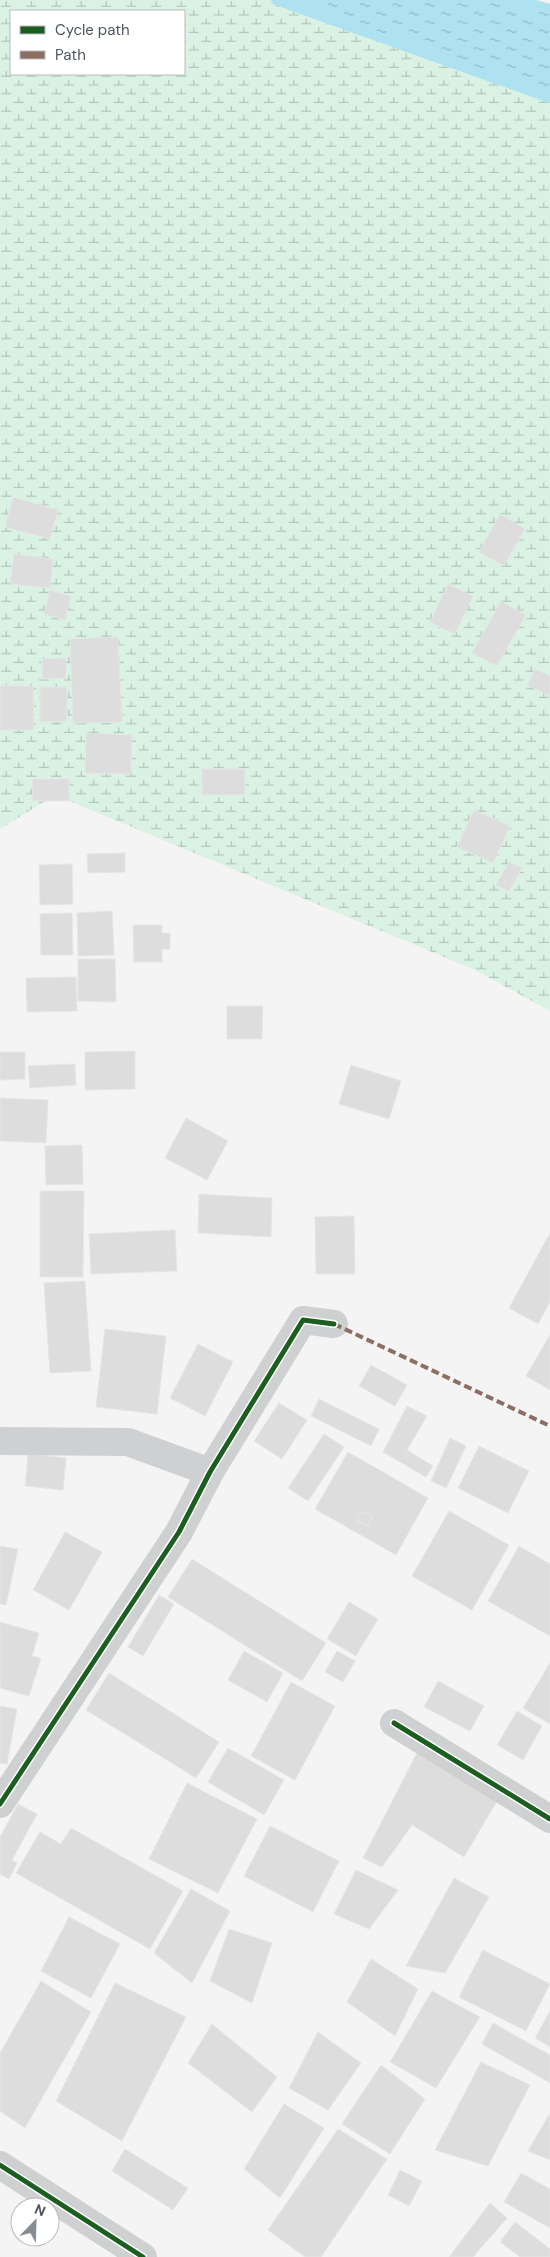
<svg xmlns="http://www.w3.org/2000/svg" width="550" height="2257" viewBox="0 0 550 2257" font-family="'DM Sans',sans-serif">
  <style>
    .wetland { fill: url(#wetland-marsh); fill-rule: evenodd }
    .water { fill: url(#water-ripples) }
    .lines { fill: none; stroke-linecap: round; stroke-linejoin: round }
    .stream { stroke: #aee2f0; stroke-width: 10 }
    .building { fill: #ddddde; stroke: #e5e6e7; fill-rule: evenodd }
    .minor { stroke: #ced0d2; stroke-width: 28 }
    .tertiary { stroke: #ced0d2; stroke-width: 28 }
    .quiet { stroke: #8d6e63; stroke-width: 4; stroke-dasharray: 8 4; stroke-linecap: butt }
    .cycleway-casing { stroke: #fff; stroke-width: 8 }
    .cycleway { stroke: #1b5e20; stroke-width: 5 }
  </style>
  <defs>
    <pattern id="wetland-marsh" width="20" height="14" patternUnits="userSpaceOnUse" patternTransform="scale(1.25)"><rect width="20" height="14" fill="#d9f2e3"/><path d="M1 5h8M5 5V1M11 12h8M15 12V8" fill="none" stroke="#b2c7bb"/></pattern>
    <pattern id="water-ripples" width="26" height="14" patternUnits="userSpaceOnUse" patternTransform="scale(1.25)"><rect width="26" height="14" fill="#aee2f0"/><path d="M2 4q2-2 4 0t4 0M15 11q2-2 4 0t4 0" fill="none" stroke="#90bac6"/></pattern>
  </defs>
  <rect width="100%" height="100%" fill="#f4f4f4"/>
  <!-- wetland -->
  <path class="wetland" d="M0 0H276L550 98V1011L475 970 55 795 0 829ZM11 11H184V74H11Z"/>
  <!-- water -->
  <path class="water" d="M276 0H517L550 9V98Z"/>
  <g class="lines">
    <!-- stream -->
    <g class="stream">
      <path d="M276 0 550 98"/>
      <path d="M517 0 550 9"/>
    </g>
  </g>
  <!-- building -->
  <g class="building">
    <path d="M13 497 58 510 50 539 5 527Z"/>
    <path d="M500 514 525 529 504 566 479 552Z"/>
    <path d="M14 554 53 559 50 588 10 584Z"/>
    <path d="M448 584 473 596 455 634 430 622Z"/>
    <path d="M50 590 71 596 65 620 44 614Z"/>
    <path d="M501 601 526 615 497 666 472 653Z"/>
    <path d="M118 637 122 722 73 723 70 639Z"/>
    <path d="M66 658V678L42 679V659Z"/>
    <path d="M535 669 550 676V696L527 685Z"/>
    <path d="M0 686H33L34 730H0Z"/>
    <path d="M40 687H67V721L40 722Z"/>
    <path d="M86 733 132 735 131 774 85 773Z"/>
    <rect x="202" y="769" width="43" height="26"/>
    <path d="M32 779H69V801H33Z"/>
    <path d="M474 810 510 826 493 863 457 847Z"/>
    <path d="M125 853V872L88 873 87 854Z"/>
    <path d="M509 862 522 868 509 891 496 885Z"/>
    <path d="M72 864 73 904 40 905 39 865Z"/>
    <path d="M112 911 114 955 78 956 77 913Z"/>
    <path d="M72 913 73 955H41L40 914Z"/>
    <path d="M133 925H162V933H170V949H162V962H134Z"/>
    <path d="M78 959H115L116 1002 78 1001Z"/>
    <path d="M76 977 77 1011 27 1012 26 978Z"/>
    <path d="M227 1006H263L262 1039H227Z"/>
    <path d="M135 1051V1089L85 1090V1052Z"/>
    <path d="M0 1052H25V1079L0 1080Z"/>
    <path d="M75 1064 76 1085 30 1088 28 1066Z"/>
    <path d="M351 1065 401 1081 389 1119 339 1104Z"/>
    <path d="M0 1098 48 1100 46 1143 0 1141Z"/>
    <path d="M186 1118 228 1141 207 1180 165 1158Z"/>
    <path d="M82 1145 83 1184 46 1185 45 1146Z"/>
    <path d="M40 1191H84L83 1277H40Z"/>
    <path d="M199 1194 272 1198 271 1237 198 1233Z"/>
    <path d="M354 1216 355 1274H316L315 1217Z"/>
    <path d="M175 1230 177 1271 91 1274 89 1234Z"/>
    <path d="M550 1233V1302L538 1324 509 1308Z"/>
    <path d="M85 1281 91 1371 50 1373 44 1283Z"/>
    <path d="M105 1329 166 1336 157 1414 96 1407Z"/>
    <path d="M550 1335V1390L526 1376Z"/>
    <path d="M198 1344 233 1362 205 1416 170 1398Z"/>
    <path d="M371 1365 407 1385 395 1406 359 1386Z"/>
    <path d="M319 1399 379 1429 371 1446 311 1416Z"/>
    <path d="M279 1403 307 1420 282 1459 254 1441Z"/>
    <path d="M407 1406 427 1416 407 1450 433 1466 426 1477 383 1452Z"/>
    <path d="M324 1434 344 1447 308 1501 288 1488Z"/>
    <path d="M450 1438 466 1446 446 1488 431 1481Z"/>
    <path d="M479 1446 529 1471 508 1513 458 1488Z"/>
    <path d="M348 1452 428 1498 396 1555 315 1509ZM361 1512 372 1516 368 1526 357 1521Z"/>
    <path d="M28 1454 66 1458 63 1490 25 1486Z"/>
    <path d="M449 1511 509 1545 472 1610 412 1576Z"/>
    <path d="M361 1512 372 1516 368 1526 357 1521Z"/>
    <path d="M65 1532 102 1552 69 1610 33 1590Z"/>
    <path d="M0 1546 18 1549 6 1605 0 1604Z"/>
    <path d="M519 1546 550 1564V1636L488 1601Z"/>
    <path d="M192 1559 326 1643 302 1681 168 1597Z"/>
    <path d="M159 1595 174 1604 143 1656 128 1647Z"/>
    <path d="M349 1602 378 1619 356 1656 327 1639Z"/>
    <path d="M0 1622 39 1633 32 1656 41 1658 29 1696 0 1688Z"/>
    <path d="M244 1651 283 1673 267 1702 228 1680Z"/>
    <path d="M337 1651 355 1661 343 1682 325 1672Z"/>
    <path d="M550 1663V1724L523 1708Z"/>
    <path d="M109 1673 219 1742 196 1778 86 1710Z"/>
    <path d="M438 1681 484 1706 470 1731 424 1707Z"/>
    <path d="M291 1682 335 1706 295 1780 251 1756Z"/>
    <path d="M0 1706 17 1709 7 1764 0 1763Z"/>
    <path d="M517 1711 542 1726 523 1760 497 1745Z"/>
    <path d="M228 1748 284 1780 264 1815 208 1782Z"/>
    <path d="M419 1749 500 1796 464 1857 412 1825 382 1867 363 1858Z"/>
    <path d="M187 1783 257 1819 218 1893 149 1859Z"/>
    <path d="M18 1804 37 1814 12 1860 17 1863 9 1879 0 1874V1837Z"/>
    <path d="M270 1826 339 1861 313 1912 244 1876Z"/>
    <path d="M71 1828 183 1891 150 1949 16 1873 40 1832 61 1844Z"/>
    <path d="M356 1870 398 1890 369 1929 334 1914Z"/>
    <path d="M454 1878 489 1897 445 1973 406 1966Z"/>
    <path d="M191 1889 230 1911 192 1983 154 1953Z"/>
    <path d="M69 1917 120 1944 91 1998 41 1971Z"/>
    <path d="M229 1929 272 1943 252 2003 210 1981Z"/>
    <path d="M483 1950 550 1984 526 2031 459 1997Z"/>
    <path d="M371 1959 418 1989 395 2036 347 2002Z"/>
    <path d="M41 1981 91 2012 25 2128 0 2111V2053Z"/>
    <path d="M115 1983 186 2017 122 2141 56 2101Z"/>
    <path d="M432 1991 480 2017 436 2088 390 2062Z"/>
    <path d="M550 2011V2047L535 2038Z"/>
    <path d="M493 2023 550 2055V2083L482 2044Z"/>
    <path d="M212 2024 277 2077 252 2112 188 2063Z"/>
    <path d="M318 2032 361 2063 328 2110 289 2088Z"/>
    <path d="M481 2062 530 2085 488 2166 435 2150Z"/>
    <path d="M381 2065 425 2099 390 2154 342 2124Z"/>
    <path d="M284 2104 324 2128 280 2198 244 2169Z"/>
    <path d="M550 2113V2160L528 2151Z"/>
    <path d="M338 2129 387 2159 321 2257H305L268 2230Z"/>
    <path d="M125 2149 188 2188 173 2210 112 2171Z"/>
    <path d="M400 2170 422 2181 409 2206 388 2195Z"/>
    <path d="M521 2173 550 2189V2228L504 2202Z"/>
    <path d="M490 2203 507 2218 473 2257H449Z"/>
    <path d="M515 2222 550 2249V2257H520L500 2242Z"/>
  </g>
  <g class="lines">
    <!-- minor -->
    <g class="minor">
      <path d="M0 1441 128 1442 210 1472"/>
      <path d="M394 1723 550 1819"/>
      <path d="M0 1804 179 1532 210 1472 303 1320 334 1324"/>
    </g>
    <!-- tertiary -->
    <path class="tertiary" d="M0 2165 143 2257"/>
    <!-- quiet -->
    <path class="quiet" d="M334 1324 550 1426"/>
    <defs>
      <g id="cycleway">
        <path d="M394 1723 550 1819"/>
        <path d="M0 1804 179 1532 210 1472 303 1320 334 1324"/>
        <path d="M0 2165 143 2257"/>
      </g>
    </defs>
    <!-- cycleway casing -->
    <use href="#cycleway" class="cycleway-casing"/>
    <!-- cycleway -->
    <use href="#cycleway" class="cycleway"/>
  </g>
  <!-- legend -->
  <rect x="10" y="10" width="175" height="65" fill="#ffffff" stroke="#b7bbc0"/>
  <rect x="20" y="26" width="25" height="8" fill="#1b5e20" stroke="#b7bbc0"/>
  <text x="55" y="35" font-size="15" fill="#4a5661">Cycle path</text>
  <rect x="20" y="51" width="25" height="8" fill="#8d6e63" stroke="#b7bbc0"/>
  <text x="55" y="60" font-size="15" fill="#4a5661">Path</text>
  <!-- north arrow -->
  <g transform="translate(35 2222) rotate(23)"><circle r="24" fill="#ffffff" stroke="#b7bbc0"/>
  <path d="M0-4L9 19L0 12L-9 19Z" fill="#868d94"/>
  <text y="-8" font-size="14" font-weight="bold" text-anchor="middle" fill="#4a5661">N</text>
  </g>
</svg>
